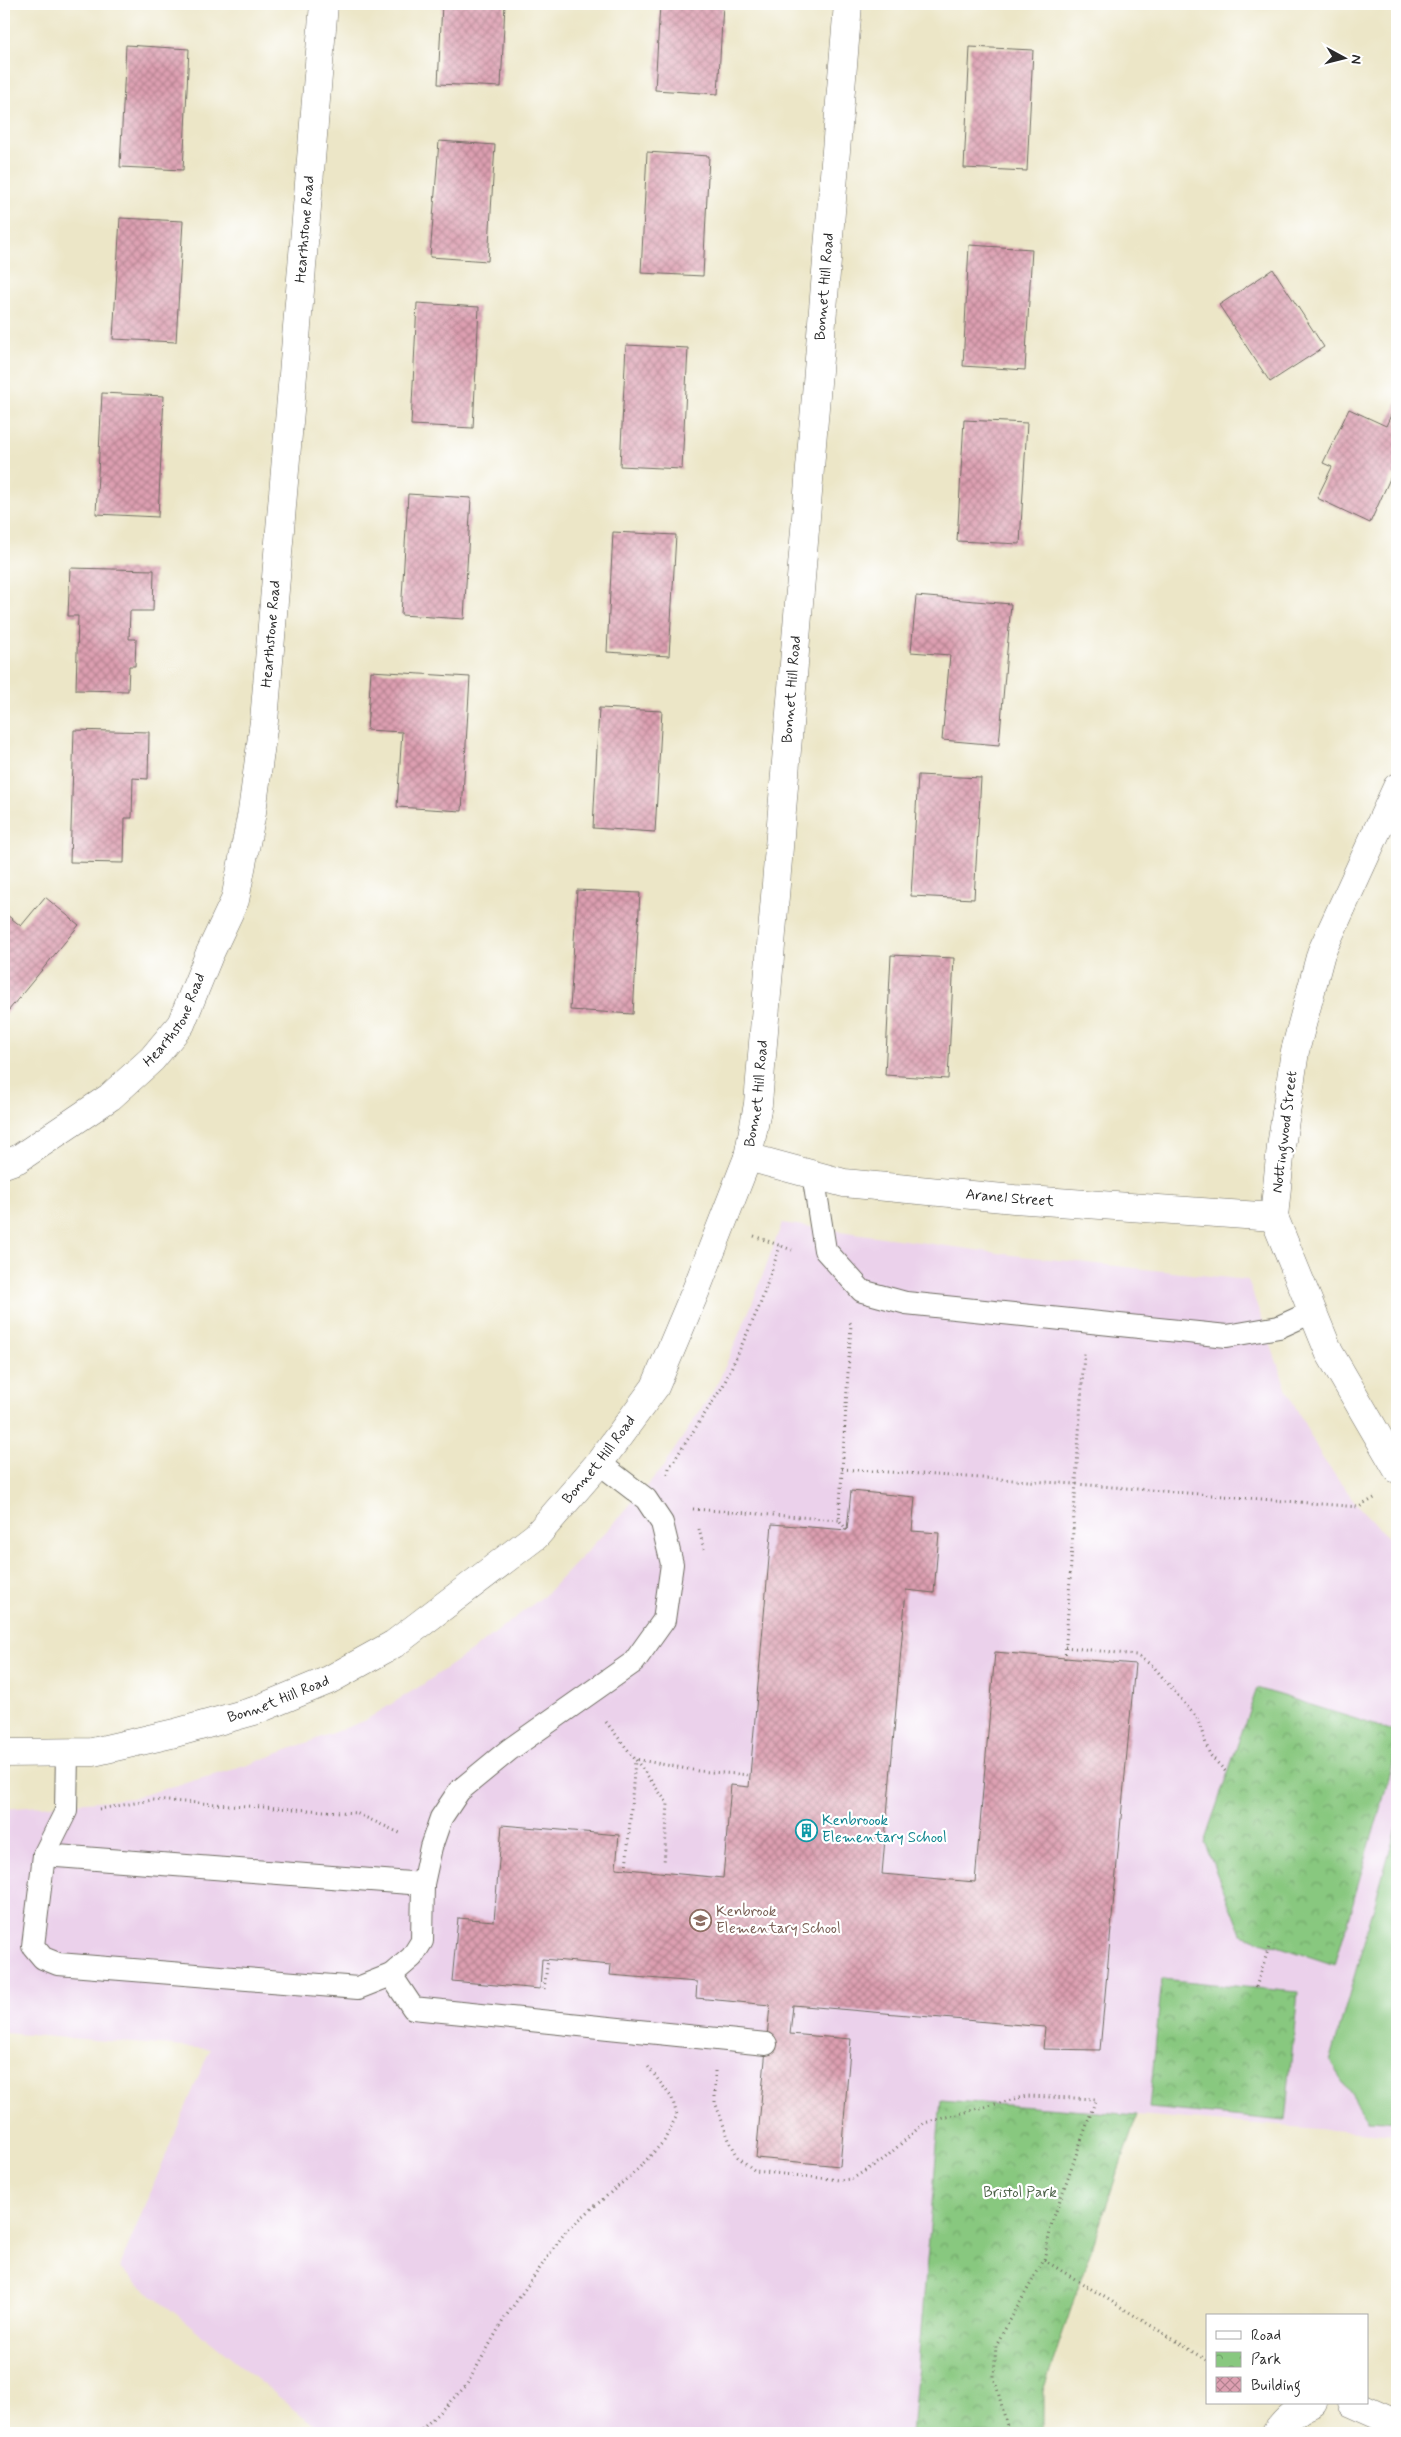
<svg xmlns="http://www.w3.org/2000/svg" width="1401" height="2437" viewBox="0 0 1401 2437" font-family="Mynerve,sans-serif">
  <style>
    .built { fill: #ebd1eb }
    .park { fill: url(#park-crowns); stroke: #5a7a55 }
    .pitch { fill: #88c87f; stroke: #5a7a55 }
    .building { fill: url(#building-cross-hatch) }
    .lines { fill: none; stroke-linecap: round; stroke-linejoin: round }
    .lane-casing { stroke: #6f6c62; stroke-width: 24 }
    .street-casing { stroke: #6f6c62; stroke-width: 29 }
    .path { stroke: #6f6c62; stroke-width: 3; stroke-dasharray: 1 4; stroke-linecap: butt }
    .lane { stroke: #fff; stroke-width: 22 }
    .street { stroke: #fff; stroke-width: 28 }
    .labels { text-anchor: middle; dominant-baseline: central; stroke-width: 4.5; stroke-linejoin: round; paint-order: stroke }
    .street-label { font-size: 15px; fill: #2b2b2b; stroke: #fff }
    .culture-label { font-size: 15px; fill: #0d838f; stroke: #fff; text-anchor: start }
    .education-label { font-size: 15px; fill: #785e54; stroke: #fff; text-anchor: start }
    .park-label { font-size: 15px; fill: #4c6248; stroke: #fff }
  </style>
  <defs>
    <pattern id="park-crowns" width="20" height="18" patternUnits="userSpaceOnUse" patternTransform="scale(1.25)"><rect width="20" height="18" fill="#88c87f"/><path d="M2 6a3 3 0 1 1 6 0M12 15a3 3 0 1 1 6 0" fill="none" stroke="#6fa368"/></pattern>
    <pattern id="building-cross-hatch" width="8" height="8" patternUnits="userSpaceOnUse" patternTransform="scale(1.25)"><rect width="8" height="8" fill="#dd9fb1"/><path d="M0 0l8 8M0 8l8-8" fill="none" stroke="#b38290"/></pattern>
  </defs>
  <rect width="100%" height="100%" fill="#fff"/>
  <filter id="ink" filterUnits="userSpaceOnUse"><feTurbulence type="fractalNoise" baseFrequency=".02" numOctaves="2"/><feDisplacementMap in="SourceGraphic" scale="10" xChannelSelector="R" yChannelSelector="G"/><feConvolveMatrix kernelMatrix="1 2 1 2 8 2 1 2 1" color-interpolation-filters="sRGB"/></filter>
  <filter id="wash" filterUnits="userSpaceOnUse"><feTurbulence type="fractalNoise" baseFrequency=".0096" numOctaves="4" result="noise"/><feDisplacementMap in="SourceGraphic" scale="20" xChannelSelector="R" yChannelSelector="G"/><feGaussianBlur stdDeviation="1.12" result="paint"/><feColorMatrix in="noise" values="0 0 0 0 0 0 0 0 0 0 0 0 0 0 0 0 0 1.4 0 .05"/><feComposite in="paint" operator="in"/></filter>
  <g filter="url(#wash)">
    <rect width="100%" height="100%" fill="#ece6c7"/>
    <!-- built -->
    <path class="built" d="M782 1223 1012 1255 1248 1280 1287 1391 1323 1459 1359 1507 1397 1547V2135L941 2100 912 2433H324L119 2268 210 2049 4 2033V1809L132 1798 245 1766 364 1721 422 1685 481 1644 546 1594 615 1522 663 1467 717 1385 752 1304Z"/>
    <!-- park -->
    <g class="park">
      <path d="M1257 1688 1397 1732V1750L1335 1965 1241 1934 1204 1842Z"/>
      <path d="M1162 1979 1298 1992 1285 2121 1149 2108Z"/>
      <path d="M941 2100 1137 2115 1043 2391V2433H912Z"/>
    </g>
    <!-- pitch -->
    <path class="pitch" d="M1397 1825V2122L1368 2120 1330 2062Z"/>
    <g id="blocks">
      <!-- building -->
      <g class="building">
        <path d="M442 4H505L501 87 438 84Z"/>
        <path d="M660 4H723L718 94 655 90Z"/>
        <path d="M126 45 189 49 183 170 120 167Z"/>
        <path d="M970 47 1033 50 1027 171 964 168Z"/>
        <path d="M439 141 495 145 488 261 430 257Z"/>
        <path d="M647 152 709 156 703 276 641 273Z"/>
        <path d="M120 218 183 221 176 342 113 339Z"/>
        <path d="M969 245 1032 249 1025 370 963 366Z"/>
        <path d="M1273 269 1324 347 1270 382 1219 305Z"/>
        <path d="M417 303 479 307 473 428 411 425Z"/>
        <path d="M626 345 688 348 682 469 620 466Z"/>
        <path d="M102 393 164 396 158 517 96 514Z"/>
        <path d="M1397 402V476L1392 474 1370 523 1317 498 1332 467 1323 463 1349 409 1386 426Z"/>
        <path d="M964 420 1027 423 1020 544 957 541Z"/>
        <path d="M408 494 471 498 464 619 401 615Z"/>
        <path d="M613 532 676 535 669 656 607 652Z"/>
        <path d="M70 568 154 570 153 611H130L129 639H136L135 666H129L128 691 76 690 78 616H68Z"/>
        <path d="M916 596 1011 604 999 745 942 740 950 655 911 652Z"/>
        <path d="M371 671 470 677 462 811 397 807 402 732 367 730Z"/>
        <path d="M599 708 662 711 655 832 593 828Z"/>
        <path d="M74 730 149 732 148 779 133 778 132 818H125L124 863 70 862Z"/>
        <path d="M918 775 981 778 974 899 911 896Z"/>
        <path d="M577 890 640 893 633 1014 570 1010Z"/>
        <path d="M45 897 79 925 4 1016V919L7 915 21 926Z"/>
        <path d="M891 955 954 958 948 1079 885 1075Z"/>
        <path d="M851 1491 915 1497 912 1531 939 1533 934 1593 906 1590 882 1874 975 1882 995 1652 1135 1664 1100 2050 1043 2049 1045 2027 793 2005 790 2034 851 2039 840 2166 756 2158 770 2005 696 1998 697 1982 610 1975 611 1965 542 1959 540 1989 452 1981 458 1918 494 1921 502 1825 619 1835 616 1868 723 1878 731 1785 749 1787 772 1524 847 1530Z"/>
      </g>
    </g>
  </g>
  <g filter="url(#ink)">
    <use href="#blocks" fill-opacity="0" stroke="#6f6c62" stroke-width="1"/>
    <g class="lines">
      <defs>
        <g id="lane">
          <path d="M813 1174 825 1250 862 1291 906 1303 1227 1336 1279 1327 1312 1312"/>
          <path d="M67 1752 66 1811 44 1855 33 1946 43 1958 58 1964 358 1988 391 1975 412 1957 422 1941 423 1884 431 1847 441 1818 459 1791 509 1750 634 1662 664 1620 672 1564 662 1523 646 1499 599 1463"/>
          <path d="M44 1855 423 1884"/>
          <path d="M391 1975 413 2008 766 2044"/>
        </g>
        <g id="street">
          <path d="M1397 787 1321 953 1295 1051 1281 1147 1274 1217 1329 1352 1397 1469"/>
          <path id="s1" d="M748 1157 844 1183 1014 1199 1274 1217"/>
          <path id="s2" d="M4 1164 18 1159 110 1097 152 1059 181 1024 209 955 235 900 252 812 264 721 324 4"/>
          <path id="s3" d="M4 1753 93 1752 175 1733 254 1711 329 1680 394 1644 536 1536 599 1463 655 1387 696 1290 748 1157 758 1104 848 4"/>
          <path d="M1352 2403 1397 2423"/>
          <path d="M1276 2433C1286 2419 1297 2409 1313 2403"/>
        </g>
      </defs>
      <!-- lane casing -->
      <use href="#lane" class="lane-casing"/>
      <!-- street casing -->
      <use href="#street" class="street-casing"/>
      <!-- path -->
      <g class="path">
        <path d="M754 1236 792 1250"/>
        <path d="M842 1469 1076 1484 1359 1507 1376 1497"/>
        <path d="M668 1474 669 1468 723 1386 760 1305 780 1246"/>
        <path d="M693 1509 839 1520"/>
        <path d="M699 1529 704 1549"/>
        <path d="M847 1530 839 1520 851 1324 849 1321"/>
        <path d="M1065 1647 1136 1655 1153 1666 1197 1718 1210 1755 1227 1773"/>
        <path d="M1065 1659 1084 1353"/>
        <path d="M606 1722 635 1759 698 1771 750 1775"/>
        <path d="M636 1760 668 1804 664 1864"/>
        <path d="M99 1809 153 1800 356 1813 402 1834"/>
        <path d="M626 1869 635 1760"/>
        <path d="M1256 1987 1270 1944"/>
        <path d="M544 1989 548 1960"/>
        <path d="M715 2071V2102L729 2140 738 2157 755 2171 840 2180 852 2179 884 2159 924 2123 1026 2096 1096 2099 1052 2222 1044 2260 996 2345 994 2377 1009 2433"/>
        <path d="M1044 2260 1207 2360"/>
        <path d="M418 2433 466 2386 504 2319 566 2231 638 2169 664 2141 677 2115 672 2098 646 2064"/>
      </g>
      <!-- lane -->
      <use href="#lane" class="lane"/>
      <!-- street -->
      <use href="#street" class="street"/>
    </g>
  </g>
  <!-- icons -->
  <defs>
    <symbol id="building-ring" viewBox="-11 -11 22 22"><circle r="9.5" fill="#fff" stroke="#0f9aa8" stroke-width="1.5"/><path d="M-4-6H4V6H1V3H-1V6H-4ZM-2.5-4.3h1.7v1.8h-1.7ZM.8-4.3h1.7v1.8H.8ZM-2.5-1h1.7V.8h-1.7ZM.8-1h1.7V.8H.8Z" fill="#0f9aa8"/></symbol>
    <symbol id="school-ring" viewBox="-11 -11 22 22"><circle r="9.5" fill="#fff" stroke="#8d6e63" stroke-width="1.5"/><path d="M0-5L7-2L0 1L-7-2ZM-4 1L0 2.5L4 1V4Q0 6-4 4Z" fill="#8d6e63"/></symbol>
  </defs>
  <g fill-rule="evenodd">
    <use href="#building-ring" x="794" y="1818" width="25" height="25"/>
    <use href="#school-ring" x="688" y="1908" width="25" height="25"/>
  </g>
  <g class="labels">
    <!-- street labels -->
    <g class="street-label">
      <text stroke="none"><textPath href="#s2" startOffset="1038">Hearthstone Road</textPath></text>
      <text stroke="none"><textPath href="#s3" startOffset="1902">Bonnet Hill Road</textPath></text>
      <text stroke="none"><textPath href="#s2" startOffset="632">Hearthstone Road</textPath></text>
      <text stroke="none"><textPath href="#s3" startOffset="1498">Bonnet Hill Road</textPath></text>
      <text stroke="none"><textPath href="#s2" startOffset="228">Hearthstone Road</textPath></text>
      <text stroke="none"><textPath href="#s3" startOffset="1092">Bonnet Hill Road</textPath></text>
      <text transform="translate(1285 1132) rotate(-83)">Nottingwood Street</text>
      <text stroke="none"><textPath href="#s1" startOffset="266">Aranel Street</textPath></text>
      <text stroke="none"><textPath href="#s3" startOffset="688">Bonnet Hill Road</textPath></text>
      <text stroke="none"><textPath href="#s3" startOffset="282">Bonnet Hill Road</textPath></text>
    </g>
    <!-- culture labels -->
    <g class="culture-label">
      <text x="822" y="1821">Kenbroook<tspan x="822" dy="17">Elementary School</tspan></text>
    </g>
    <!-- education labels -->
    <g class="education-label">
      <text x="716" y="1912">Kenbrook<tspan x="716" dy="17">Elementary School</tspan></text>
    </g>
    <!-- park labels -->
    <g class="park-label">
      <text x="1020" y="2193">Bristol Park</text>
    </g>
  </g>
  <!-- margin -->
  <rect width="1401" height="2437" fill="none" stroke="#fff" stroke-width="20"/>
  <!-- legend -->
  <rect x="1206" y="2314" width="162" height="90" fill="#ffffff" stroke="#aaaaaa"/>
  <rect x="1216" y="2331" width="25" height="8" fill="#ffffff" stroke="#aaaaaa"/>
  <text x="1251" y="2340" font-size="15" fill="#2b2b2b">Road</text>
  <rect x="1216" y="2352" width="25" height="15" fill="url(#park-crowns)" stroke="#aaaaaa"/>
  <text x="1251" y="2364" font-size="15" fill="#2b2b2b">Park</text>
  <rect x="1216" y="2377" width="25" height="15" fill="url(#building-cross-hatch)" stroke="#aaaaaa"/>
  <text x="1251" y="2390" font-size="15" fill="#2b2b2b">Building</text>
  <!-- north arrow -->
  <g transform="translate(1344 58) rotate(97)" stroke="#ffffff" stroke-width="4" paint-order="stroke">
  <path d="M0-4L9 19L0 12L-9 19Z" fill="#2b2b2b"/>
  <text y="-8" font-size="14" font-weight="bold" text-anchor="middle" fill="#2b2b2b">N</text>
  </g>
</svg>
